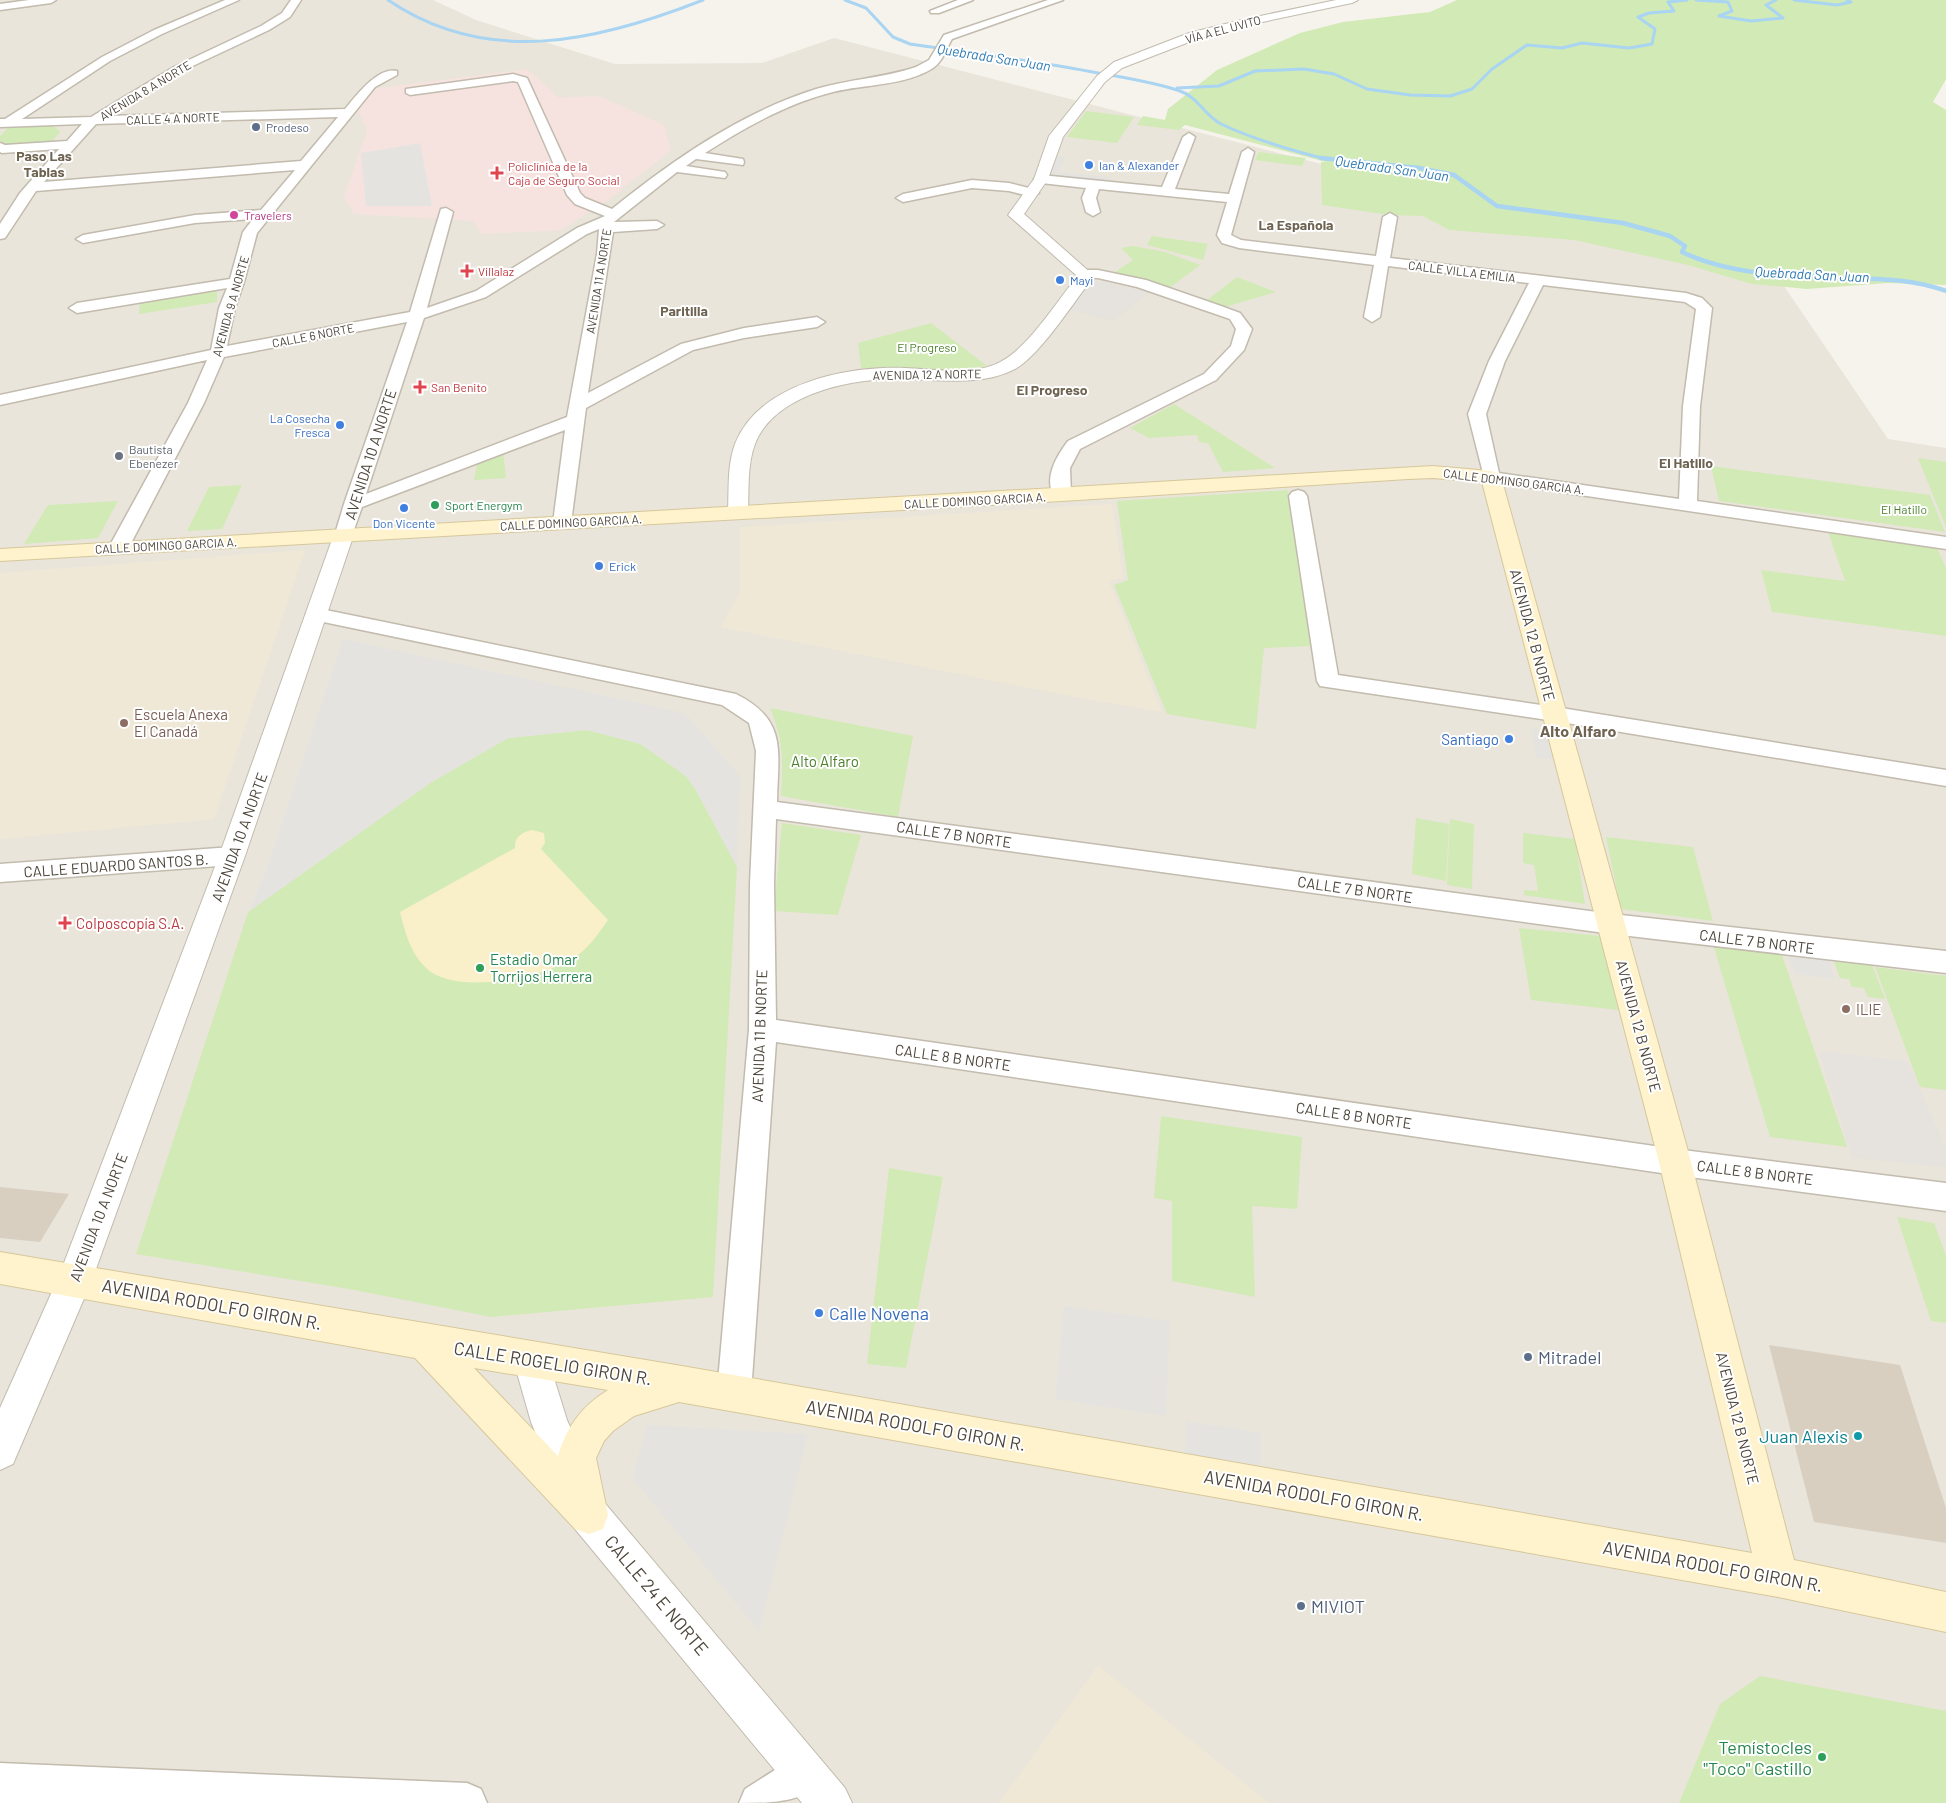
<svg xmlns="http://www.w3.org/2000/svg" width="1946" height="1803" viewBox="0 0 1946 1803" font-family="Barlow,sans-serif">
  <style>
    .residential { fill: #eae5da }
    .industrial { fill: #e6e2dd }
    .education { fill: #efe8d6 }
    .medical { fill: #f6e3e0 }
    .green { fill: #d2eab5 }
    .sand { fill: #f9efc9 }
    .parking { fill: #e5e3e0 }
    .lines { fill: none; stroke-linecap: round; stroke-linejoin: round }
    .stream-far1 { stroke: #a9d4f2; stroke-width: 3 }
    .stream { stroke: #a9d4f2; stroke-width: 4.5 }
    .building { fill: #d8cfc1 }
    .minor-casing { stroke: #c2bbae; stroke-width: 3 }
    .tertiary-casing { stroke: #c2bbae; stroke-width: 2 }
    .secondary-casing { stroke: #d6c79b; stroke-width: 2 }
    .minor { fill: #fff; fill-rule: evenodd }
    .tertiary { fill: #fff; fill-rule: evenodd }
    .secondary { fill: #fff3cd; fill-rule: evenodd }
    .service-dot { fill: #5c6f8a; stroke: #fff; stroke-width: 2 }
    .shop-dot { fill: #3f7fe0; stroke: #fff; stroke-width: 2 }
    .health-dot { fill: #e0444e; stroke: #fff; stroke-width: 2 }
    .hotel-dot { fill: #d1479c; stroke: #fff; stroke-width: 2 }
    .worship-dot { fill: #6b7280; stroke: #fff; stroke-width: 2 }
    .leisure-dot { fill: #2e9e5b; stroke: #fff; stroke-width: 2 }
    .education-dot { fill: #8d6e63; stroke: #fff; stroke-width: 2 }
    .culture-dot { fill: #0f9aa8; stroke: #fff; stroke-width: 2 }
    .labels { text-anchor: middle; dominant-baseline: central; stroke-width: 4; stroke-linejoin: round; paint-order: stroke }
    .far-street-label { font-size: 12px; fill: #4b4439; stroke: #fff }
    .far-service-label { font-size: 12px; fill: #4e5e75; stroke: #fff; text-anchor: start }
    .far-shop-label { font-size: 12px; fill: #366cbe; stroke: #fff; text-anchor: start }
    .far-health-label { font-size: 12px; fill: #be3a42; stroke: #fff; text-anchor: start }
    .far-hotel-label { font-size: 12px; fill: #b23c85; stroke: #fff; text-anchor: start }
    .far-park-label { font-size: 12px; fill: #4a7f2a; stroke: #fff }
    .far-worship-label { font-size: 12px; fill: #5b616d; stroke: #fff; text-anchor: start }
    .far-leisure-label { font-size: 12px; fill: #27864d; stroke: #fff; text-anchor: start }
    .far-water-label { font-size: 14px; font-style: italic; fill: #2e7ab2; stroke: #fff }
    .far-neighbourhood-label { font-size: 14px; font-weight: bold; fill: #6e6250; stroke: #fff }
    .street-label { font-size: 15px; fill: #4b4439; stroke: #fff }
    .education-label { font-size: 15px; fill: #785e54; stroke: #fff; text-anchor: start }
    .shop-label { font-size: 15px; fill: #366cbe; stroke: #fff; text-anchor: end }
    .park-label { font-size: 15px; fill: #4a7f2a; stroke: #fff }
    .health-label { font-size: 15px; fill: #be3a42; stroke: #fff; text-anchor: start }
    .leisure-label { font-size: 15px; fill: #27864d; stroke: #fff; text-anchor: start }
    .neighbourhood-label { font-size: 16px; font-weight: bold; fill: #6e6250; stroke: #fff }
    .near-street-label { font-size: 18px; fill: #4b4439; stroke: #fff }
    .near-shop-label { font-size: 18px; fill: #366cbe; stroke: #fff; text-anchor: start }
    .near-service-label { font-size: 18px; fill: #4e5e75; stroke: #fff; text-anchor: start }
    .near-culture-label { font-size: 18px; fill: #0d838f; stroke: #fff; text-anchor: end }
    .near-leisure-label { font-size: 18px; fill: #27864d; stroke: #fff; text-anchor: end }
  </style>
  <rect width="100%" height="100%" fill="#f6f3ec"/>
  <!-- residential -->
  <path class="residential" d="M0 0H433L476 20 615 64 762 63 834 38 1584 232 1769 264 1888 439 1946 448V1803H0Z"/>
  <!-- industrial -->
  <g class="industrial">
    <path d="M1090 279 1151 292 1113 321 1067 309Z"/>
    <path d="M1819 1051 1908 1062 1946 1149V1167L1852 1158Z"/>
  </g>
  <!-- education -->
  <g class="education">
    <path d="M1112 504 1123 578 1109 581 1162 712 1060 694 721 627 740 593V527Z"/>
    <path d="M305 550 214 819 0 839V573Z"/>
    <path d="M1098 1666 1269 1803H999Z"/>
  </g>
  <!-- medical -->
  <path class="medical" d="M527 69 559 98 599 96 664 125 671 150 608 200 561 230 482 234 473 221 354 214 344 197 367 131 358 109 371 89Z"/>
  <!-- green -->
  <g class="green">
    <path d="M1457 0H1946V79L1933 102 1946 110V285L1888 283 1807 289 1752 284 1688 265 1574 240 1449 230 1423 216 1389 215 1322 205 1321 162H1326L1185 125 1179 130 1137 125 1143 116 1165 120 1168 109 1217 70 1300 33 1343 22 1430 12Z"/>
    <path d="M1086 111 1134 117 1117 143 1067 137Z"/>
    <path d="M10 126C23 126 52 120 60 132L50 144H4L0 140V136Z"/>
    <path d="M1259 152 1306 158 1302 166 1255 160Z"/>
    <path d="M1152 236 1208 244 1203 260 1147 245Z"/>
    <path d="M1133 246 1165 252 1200 265 1168 289 1114 273 1133 260 1121 248Z"/>
    <path d="M1237 277 1276 292 1225 307 1206 301Z"/>
    <path d="M217 288V302L139 314 140 300Z"/>
    <path d="M931 323 987 366 958 370 861 368 858 343Z"/>
    <path d="M1174 404 1275 468 1223 472 1208 443 1199 442 1197 435 1149 438 1130 428Z"/>
    <path d="M503 451 506 478 474 480 478 460Z"/>
    <path d="M1918 458 1946 462V527Z"/>
    <path d="M1711 466 1930 495 1945 532 1719 501Z"/>
    <path d="M242 485 222 529 187 531 209 487Z"/>
    <path d="M1288 490 1312 646 1264 648 1256 729 1167 714 1114 585 1128 580 1117 501Z"/>
    <path d="M118 501 98 538 24 544 48 505Z"/>
    <path d="M1828 532 1936 546 1946 568V636L1772 612 1761 570 1845 581Z"/>
    <path d="M770 708 913 736 898 817 781 796C783 760 784 742 770 708Z"/>
    <path d="M587 730 641 744 686 776 696 790 737 867 713 1297 491 1317 349 1289 136 1254 248 912 430 783 508 738Z"/>
    <path d="M1416 818 1449 824 1446 881 1412 874Z"/>
    <path d="M1450 819 1474 824 1472 889 1447 885Z"/>
    <path d="M782 823 861 835 838 915 774 911Z"/>
    <path d="M1523 833 1575 839 1585 904 1524 895V890L1538 891 1534 865 1523 863Z"/>
    <path d="M1606 837 1693 847 1713 921 1621 909Z"/>
    <path d="M1519 928 1601 936 1618 1010 1531 1000Z"/>
    <path d="M1713 944 1781 952 1847 1147 1770 1137Z"/>
    <path d="M1834 961 1872 965 1885 999 1868 997 1864 988 1852 987 1849 979 1840 978Z"/>
    <path d="M1875 967 1946 976V1090L1920 1087Z"/>
    <path d="M1161 1116 1302 1137 1297 1209 1252 1206 1255 1297 1172 1281V1201L1154 1198Z"/>
    <path d="M889 1168 943 1177 906 1368 867 1364Z"/>
    <path d="M1897 1217 1934 1223 1946 1256V1323L1931 1321Z"/>
    <path d="M1760 1676 1946 1711V1803H1679L1720 1704Z"/>
  </g>
  <!-- sand -->
  <path class="sand" d="M532 830 544 833 545 843 541 849 608 920C598 934 589 948 575 957 544 978 454 997 425 967 410 952 405 932 400 912L515 848C514 837 522 832 532 830Z"/>
  <!-- parking -->
  <g class="parking">
    <path d="M420 143 432 206H366L361 153Z"/>
    <path d="M1055 156 1065 157 1058 172 1110 177 1108 183 1045 177Z"/>
    <path d="M343 639 685 713 740 776 737 867 696 790 686 776 641 744 587 730 508 738 430 783 248 912 266 871Z"/>
    <path d="M1531 729 1548 731 1555 760 1537 758Z"/>
    <path d="M1788 954 1828 958 1835 979 1795 974Z"/>
    <path d="M1064 1306 1170 1321 1166 1416 1055 1399Z"/>
    <path d="M1186 1421 1261 1433V1465L1185 1454Z"/>
    <path d="M647 1425 808 1434 759 1631 632 1478Z"/>
  </g>
  <g class="lines">
    <!-- stream-far1 -->
    <g class="stream-far1">
      <path d="M388 0C488 68 599 41 703 0"/>
      <path d="M845 0 866 8 893 37 910 44C973 53 1036 61 1098 73 1126 78 1153 82 1180 91 1198 97 1205 116 1221 124 1255 140 1290 150 1326 159"/>
      <path d="M1696 0 1728 2 1732 11 1719 16 1751 21 1783 18 1766 5 1776 0"/>
      <path d="M1794 0 1837 5 1851 2 1847 0"/>
      <path d="M1177 88 1219 86 1255 71 1304 69 1334 74 1367 89 1410 95 1450 96 1472 89 1492 69 1527 45 1562 48 1582 43 1629 48 1652 44 1655 29 1638 17 1649 13 1674 11 1668 2 1687 0"/>
    </g>
    <!-- stream -->
    <path class="stream" d="M1321 158 1419 168 1454 175 1497 206 1623 223 1670 236 1685 246 1682 252C1732 276 1793 276 1848 278 1882 279 1913 279 1946 291"/>
  </g>
  <!-- building -->
  <g class="building">
    <path d="M0 1187 69 1194 40 1242 0 1238Z"/>
    <path d="M1769 1345 1900 1365 1946 1508V1543L1814 1522Z"/>
  </g>
  <g class="lines">
    <defs>
      <g id="minor">
        <path d="M29 0H56L51 3 0 10V4Z"/>
        <path d="M225 0H239L162 34 110 61 22 119 91 117 174 67 261 26 282 13 291 0H301L290 17 269 30 182 71 108 116 345 109C355 97 378 66 397 71V75L375 87 257 233 244 282 235 308 227 346 410 312 441 209 446 208 453 212 427 308 476 291 577 228 605 216 575 204 567 195 518 82 513 81 410 95 406 93V89L513 74 527 78 580 193 585 198 612 209C673 160 740 113 816 89 849 79 884 78 916 67L929 60 944 35 1048 0H1063L952 39C946 49 943 61 933 68 905 86 865 84 833 92 788 103 744 128 705 153L743 159 744 162 743 165 696 159 686 166 725 172 727 175 725 178 677 172 614 222 657 221 664 225 657 229 613 232 588 393 681 344 744 328 817 317 825 322 817 327 744 338 693 350 586 408 571 523 569 527H555L553 523 565 430 362 507 351 538H337L335 534 344 504 407 322 224 357 204 403 129 547 126 551H112L109 547 188 403 207 360 0 405V395L211 350 219 308 227 288 77 313 69 308 77 303 230 279 243 232 253 219 195 223 83 243 76 239 83 235 195 215 261 210 295 170 36 191 5 238 0 239V224L20 193 59 149 2 153 0 152V143L5 145 67 141 82 124 0 127V119H5L102 57 154 30ZM338 117 301 161 44 182 96 124ZM599 229 597 254 567 417 366 494 424 318 486 297 587 234Z"/>
        <path d="M958 0H973L939 13H931L930 11Z"/>
        <path d="M1189 133 1195 137 1175 189 1229 194 1242 152 1248 148 1254 152 1231 235 1241 240 1376 256 1383 217 1390 213 1397 217 1390 258 1686 293 1702 298 1712 308 1700 406 1697 501 1946 537V549L1485 481 1468 414 1489 361 1529 283 1388 266 1380 317 1372 322 1364 317 1374 265 1239 248 1222 243 1217 235 1227 202 1099 189 1096 198 1100 212 1093 216 1086 212 1082 198 1086 188 1041 183 1034 179 1041 175 1162 187 1183 137ZM1543 285 1685 302 1696 309 1683 406 1679 499 1499 473 1486 414 1505 361Z"/>
        <path d="M972 180 1009 183 1037 190 1039 193 1032 197 1009 191 972 188 903 202 896 198 903 194Z"/>
        <path d="M1084 270H1098L1146 280 1221 306 1240 313 1252 329 1244 350 1216 380 1080 449 1070 468 1071 495 1068 499H1056C1042 480 1056 457 1068 441L1204 374 1231 346 1236 329 1230 319 1137 287 1098 278 1079 277 1077 274 1079 271Z"/>
        <path d="M1298 490 1304 492 1307 496 1338 675 1555 707 1946 770V786L1555 721 1320 686 1317 681 1289 496 1292 492Z"/>
        <path d="M316 608 736 694C788 720 778 751 777 802L1612 914 1946 951V973L1612 934 776 819 774 883 776 1020 1675 1149 1946 1183V1211L1675 1175 776 1042 751 1393 746 1405 734 1410 722 1405 717 1393 749 1029 750 883 756 751 749 723 722 705 309 619 306 614 309 609Z"/>
        <path d="M232 847 241 850 244 856 241 862 232 865 0 882V864Z"/>
        <path d="M806 1753 820 1759 826 1773C810 1803 774 1803 739 1803L745 1789 792 1759Z"/>
        <path d="M0 1763 467 1783 481 1789 487 1803H0Z"/>
      </g>
      <g id="tertiary">
        <path d="M1336 0H1358L1352 3 1243 26 1197 39 1122 68 1105 82 1063 137 1048 179 1024 214 1092 274 1089 283C1071 306 1039 356 1015 369 982 386 942 380 906 379 857 377 775 392 755 444 747 465 749 490 748 512L745 516 738 518 731 516 728 512C729 490 727 465 735 444 759 383 847 366 905 368 936 369 974 377 1002 361 1027 348 1057 302 1075 279L1076 275 1008 215 1034 179 1049 136 1097 76 1114 62 1189 33 1241 20Z"/>
        <path d="M344 528 351 530 354 534 245 856 92 1280 13 1464 0 1470V1408L59 1276 219 856 334 534 337 530Z"/>
        <path d="M531 1341 544 1346 567 1420 603 1501 845 1788 852 1803H802L575 1529 531 1422 513 1359 518 1346Z"/>
      </g>
      <path id="secondary" d="M1433 466 1491 471 1498 473 1501 477 1691 1162 1794 1560 1946 1592V1632L1778 1597 679 1402 634 1416 613 1431 604 1441 596 1458 608 1515 603 1529 589 1534 575 1529 415 1358 0 1284V1252L682 1366 1752 1553 1659 1162 1482 482 1433 478 1408 479 1062 501 0 561V549ZM474 1368 608 1390C583 1405 566 1427 558 1456Z"/>
    </defs>
    <!-- minor casing -->
    <use href="#minor" class="minor-casing"/>
    <!-- tertiary casing -->
    <use href="#tertiary" class="tertiary-casing"/>
    <!-- secondary casing -->
    <use href="#secondary" class="secondary-casing"/>
    <!-- minor -->
    <use href="#minor" class="minor"/>
    <!-- tertiary -->
    <use href="#tertiary" class="tertiary"/>
    <!-- secondary -->
    <use href="#secondary" class="secondary"/>
  </g>
  <!-- markers -->
  <g class="service-dot">
    <circle cx="256" cy="127" r="5"/>
    <circle cx="1528" cy="1357" r="5"/>
    <circle cx="1301" cy="1606" r="5"/>
  </g>
  <g class="shop-dot">
    <circle cx="1089" cy="165" r="5"/>
    <circle cx="1060" cy="280" r="5"/>
    <circle cx="340" cy="425" r="5"/>
    <circle cx="404" cy="508" r="5"/>
    <circle cx="599" cy="566" r="5"/>
    <circle cx="1509" cy="739" r="5"/>
    <circle cx="819" cy="1313" r="5"/>
  </g>
  <g class="health-dot">
    <path d="M494.5 165.5h5v5h5v5h-5v5h-5v-5h-5v-5h5z"/>
    <path d="M464.5 263.5h5v5h5v5h-5v5h-5v-5h-5v-5h5z"/>
    <path d="M417.5 379.5h5v5h5v5h-5v5h-5v-5h-5v-5h5z"/>
    <path d="M62.5 915.5h5v5h5v5h-5v5h-5v-5h-5v-5h5z"/>
  </g>
  <circle class="hotel-dot" cx="234" cy="215" r="5"/>
  <circle class="worship-dot" cx="119" cy="456" r="5"/>
  <g class="leisure-dot">
    <circle cx="435" cy="505" r="5"/>
    <circle cx="480" cy="968" r="5"/>
    <circle cx="1822" cy="1757" r="5"/>
  </g>
  <g class="education-dot">
    <circle cx="124" cy="723" r="5"/>
    <circle cx="1846" cy="1009" r="5"/>
  </g>
  <circle class="culture-dot" cx="1858" cy="1436" r="5"/>
  <g class="labels">
    <!-- far-street labels -->
    <g class="far-street-label">
      <text transform="translate(1223 29) rotate(-15)">VÍA A EL UVITO</text>
      <text transform="translate(145 90) rotate(-31)">AVENIDA 8 A NORTE</text>
      <text transform="translate(173 118) rotate(-2)">CALLE 4 A NORTE</text>
      <text transform="translate(1462 271) rotate(7)">CALLE VILLA EMILIA</text>
      <text transform="translate(598 281) rotate(-81)">AVENIDA 11 A NORTE</text>
      <text transform="translate(230 306) rotate(-74)">AVENIDA 9 A NORTE</text>
      <text transform="translate(313 335) rotate(-11)">CALLE 6 NORTE</text>
      <text transform="translate(927 374) rotate(-1)">AVENIDA 12 A NORTE</text>
      <text transform="translate(1514 481) rotate(7)">CALLE DOMINGO GARCIA A.</text>
      <text transform="translate(975 500) rotate(-3)">CALLE DOMINGO GARCIA A.</text>
      <text transform="translate(571 522) rotate(-3)">CALLE DOMINGO GARCIA A.</text>
      <text transform="translate(166 545) rotate(-3)">CALLE DOMINGO GARCIA A.</text>
    </g>
    <!-- far-service labels -->
    <g class="far-service-label">
      <text x="266" y="127">Prodeso</text>
    </g>
    <!-- far-shop labels -->
    <g class="far-shop-label">
      <text x="1099" y="165">Ian &amp; Alexander</text>
      <text x="1070" y="280">Mayi</text>
      <text x="330" y="418" text-anchor="end">La Cosecha<tspan x="330" dy="14">Fresca</tspan></text>
      <text x="404" y="523" text-anchor="middle">Don Vicente</text>
      <text x="609" y="566">Erick</text>
    </g>
    <!-- far-health labels -->
    <g class="far-health-label">
      <text x="508" y="166">Policlínica de la<tspan x="508" dy="14">Caja de Seguro Social</tspan></text>
      <text x="478" y="271">Villalaz</text>
      <text x="431" y="387">San Benito</text>
    </g>
    <!-- far-hotel labels -->
    <g class="far-hotel-label">
      <text x="244" y="215">Travelers</text>
    </g>
    <!-- far-park labels -->
    <g class="far-park-label">
      <text x="927" y="347">El Progreso</text>
      <text x="1904" y="509">El Hatillo</text>
    </g>
    <!-- far-worship labels -->
    <g class="far-worship-label">
      <text x="129" y="449">Bautista<tspan x="129" dy="14">Ebenezer</tspan></text>
    </g>
    <!-- far-leisure labels -->
    <g class="far-leisure-label">
      <text x="445" y="505">Sport Energym</text>
    </g>
    <!-- far-water labels -->
    <g class="far-water-label">
      <text transform="translate(994 57) rotate(9)">Quebrada San Juan</text>
      <text transform="translate(1392 168) rotate(8)">Quebrada San Juan</text>
      <text transform="translate(1812 274) rotate(3)">Quebrada San Juan</text>
    </g>
    <!-- far-neighbourhood labels -->
    <g class="far-neighbourhood-label">
      <text x="44" y="155">Paso Las<tspan x="44" dy="16">Tablas</tspan></text>
      <text x="1296" y="224">La Española</text>
      <text x="684" y="310">Paritilla</text>
      <text x="1052" y="389">El Progreso</text>
      <text x="1686" y="462">El Hatillo</text>
    </g>
    <!-- street labels -->
    <g class="street-label">
      <text transform="translate(370 454) rotate(-72)">AVENIDA 10 A NORTE</text>
      <text transform="translate(1533 635) rotate(75)">AVENIDA 12 B NORTE</text>
      <text transform="translate(954 834) rotate(8)">CALLE 7 B NORTE</text>
      <text transform="translate(239 837) rotate(-70)">AVENIDA 10 A NORTE</text>
      <text transform="translate(116 865) rotate(-4)">CALLE EDUARDO SANTOS B.</text>
      <text transform="translate(1355 889) rotate(8)">CALLE 7 B NORTE</text>
      <text transform="translate(1757 941) rotate(7)">CALLE 7 B NORTE</text>
      <text transform="translate(1639 1026) rotate(75)">AVENIDA 12 B NORTE</text>
      <text transform="translate(759 1036) rotate(-88)">AVENIDA 11 B NORTE</text>
      <text transform="translate(953 1057) rotate(8)">CALLE 8 B NORTE</text>
      <text transform="translate(1354 1115) rotate(8)">CALLE 8 B NORTE</text>
      <text transform="translate(1755 1172) rotate(7)">CALLE 8 B NORTE</text>
      <text transform="translate(98 1217) rotate(-69)">AVENIDA 10 A NORTE</text>
      <text transform="translate(1738 1418) rotate(76)">AVENIDA 12 B NORTE</text>
    </g>
    <!-- education labels -->
    <g class="education-label">
      <text x="134" y="714">Escuela Anexa<tspan x="134" dy="17">El Canadá</tspan></text>
      <text x="1856" y="1009">ILIE</text>
    </g>
    <!-- shop labels -->
    <g class="shop-label">
      <text x="1499" y="739">Santiago</text>
    </g>
    <!-- park labels -->
    <g class="park-label">
      <text x="825" y="761">Alto Alfaro</text>
    </g>
    <!-- health labels -->
    <g class="health-label">
      <text x="76" y="923">Colposcopía S.A.</text>
    </g>
    <!-- leisure labels -->
    <g class="leisure-label">
      <text x="490" y="959">Estadio Omar<tspan x="490" dy="17">Torrijos Herrera</tspan></text>
    </g>
    <!-- neighbourhood labels -->
    <g class="neighbourhood-label">
      <text x="1578" y="730">Alto Alfaro</text>
    </g>
    <!-- near-street labels -->
    <g class="near-street-label">
      <text transform="translate(212 1304) rotate(10)">AVENIDA RODOLFO GIRON R.</text>
      <text transform="translate(553 1363) rotate(9)">CALLE ROGELIO GIRON R.</text>
      <text transform="translate(916 1425) rotate(10)">AVENIDA RODOLFO GIRON R.</text>
      <text transform="translate(1314 1495) rotate(10)">AVENIDA RODOLFO GIRON R.</text>
      <text transform="translate(1713 1566) rotate(10)">AVENIDA RODOLFO GIRON R.</text>
      <text transform="translate(657 1595) rotate(50)">CALLE 24 E NORTE</text>
    </g>
    <!-- near-shop labels -->
    <g class="near-shop-label">
      <text x="829" y="1313">Calle Novena</text>
    </g>
    <!-- near-service labels -->
    <g class="near-service-label">
      <text x="1538" y="1357">Mitradel</text>
      <text x="1311" y="1606">MIVIOT</text>
    </g>
    <!-- near-culture labels -->
    <g class="near-culture-label">
      <text x="1848" y="1436">Juan Alexis</text>
    </g>
    <!-- near-leisure labels -->
    <g class="near-leisure-label">
      <text x="1812" y="1747">Temístocles<tspan x="1812" dy="21">"Toco" Castillo</tspan></text>
    </g>
  </g>
</svg>
